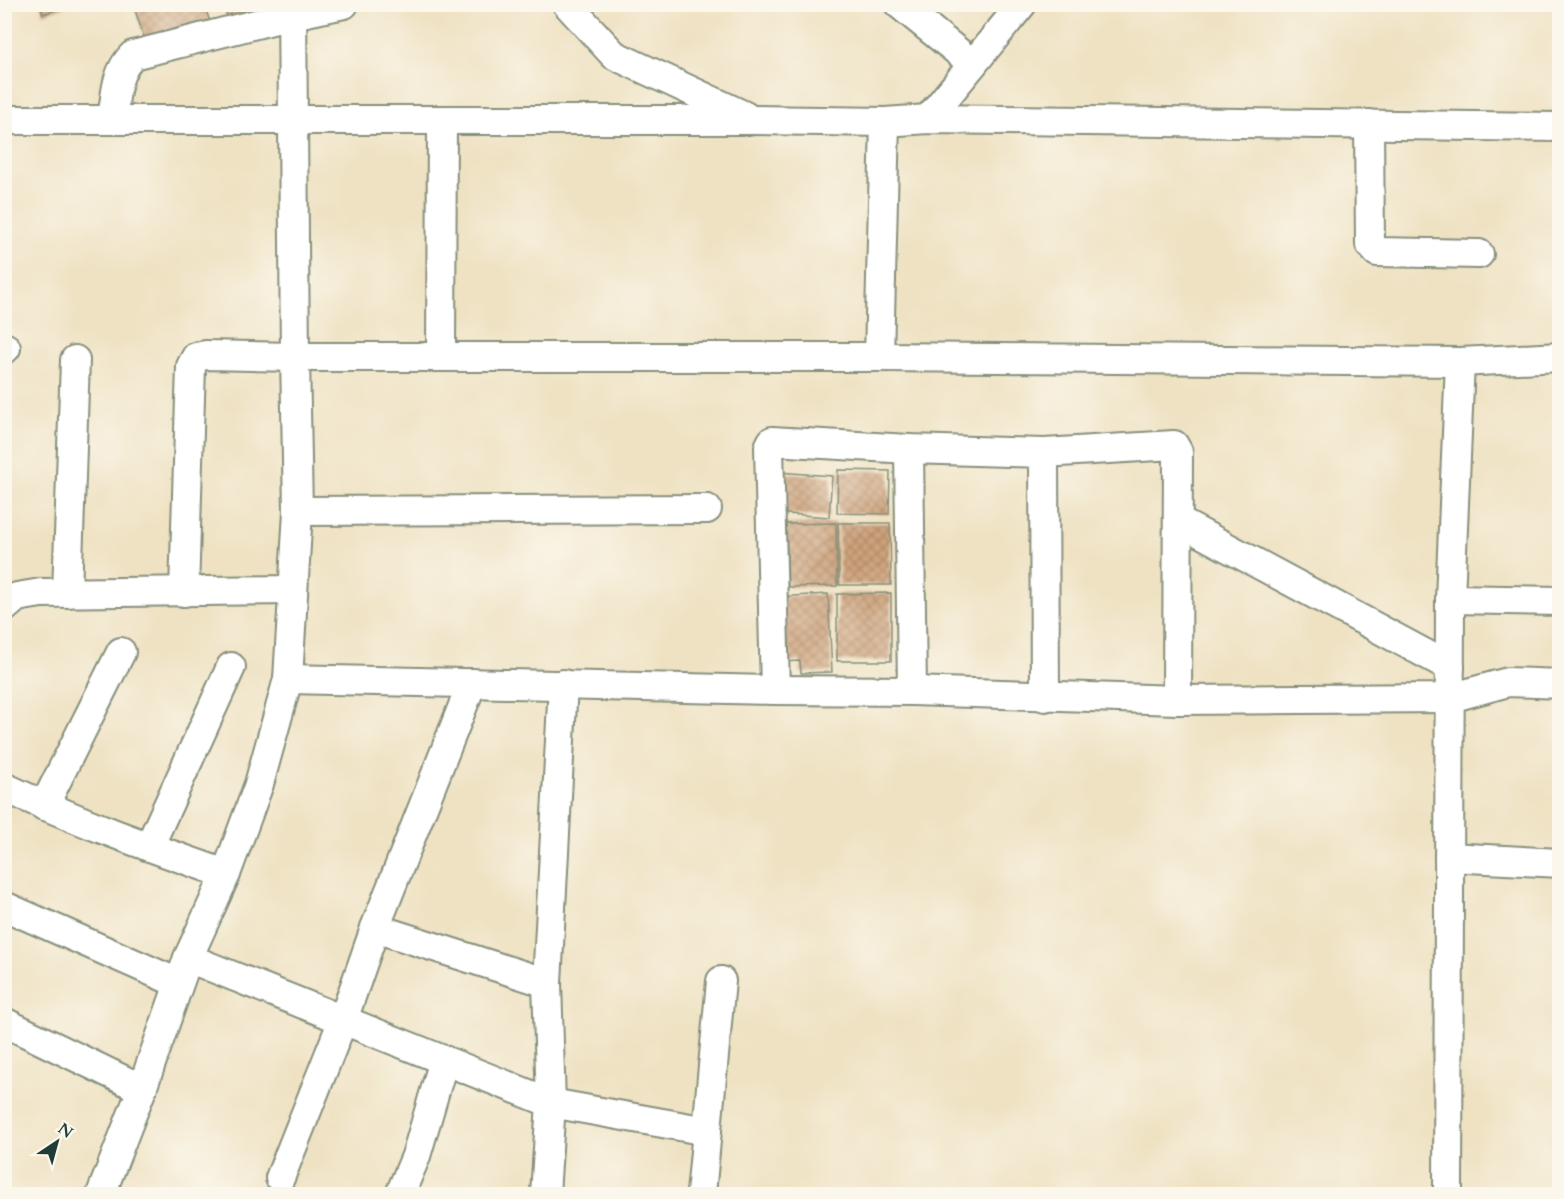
<svg xmlns="http://www.w3.org/2000/svg" width="1564" height="1199" viewBox="0 0 1564 1199" font-family="Cardo,serif">
  <style>
    .building { fill: url(#building-cross-hatch) }
    .lines { fill: none; stroke-linecap: round; stroke-linejoin: round }
    .minor-casing { stroke: #87907c; stroke-width: 32 }
    .minor { stroke: #fff; stroke-width: 28 }
  </style>
  <defs>
    <pattern id="building-cross-hatch" width="8" height="8" patternUnits="userSpaceOnUse" patternTransform="scale(1.5)"><rect width="8" height="8" fill="#cfa37c"/><path d="M0 0l8 8M0 8l8-8" fill="none" stroke="#a78666"/></pattern>
  </defs>
  <rect width="100%" height="100%" fill="#fbf7ec"/>
  <filter id="ink" filterUnits="userSpaceOnUse"><feTurbulence type="fractalNoise" baseFrequency=".0167" numOctaves="2"/><feDisplacementMap in="SourceGraphic" scale="12" xChannelSelector="R" yChannelSelector="G"/><feConvolveMatrix kernelMatrix="1 2 1 2 8 2 1 2 1" color-interpolation-filters="sRGB"/></filter>
  <filter id="wash" filterUnits="userSpaceOnUse"><feTurbulence type="fractalNoise" baseFrequency=".008" numOctaves="4" result="noise"/><feDisplacementMap in="SourceGraphic" scale="24" xChannelSelector="R" yChannelSelector="G"/><feGaussianBlur stdDeviation="1.35" result="paint"/><feColorMatrix in="noise" values="0 0 0 0 0 0 0 0 0 0 0 0 0 0 0 0 0 1.4 0 .05"/><feComposite in="paint" operator="in"/></filter>
  <g filter="url(#wash)">
    <rect width="100%" height="100%" fill="#efe2c3"/>
    <g id="blocks">
      <!-- building -->
      <g class="building">
        <path d="M40 4H70V5L43 14Z"/>
        <path d="M133 4H204L211 25 147 46Z"/>
        <path d="M223 4H272V5L228 19Z"/>
        <path d="M838 470 890 471 889 514 837 513Z"/>
        <path d="M778 472 832 476 829 517 774 513Z"/>
        <path d="M836 523 837 586 788 587 786 524Z"/>
        <path d="M838 523H890L891 585H839Z"/>
        <path d="M891 593V661H837V594Z"/>
        <path d="M828 594 832 672 801 673 800 661 779 662 776 597Z"/>
      </g>
    </g>
  </g>
  <g filter="url(#ink)">
    <use href="#blocks" fill-opacity="0" stroke="#87907c" stroke-width="1.5"/>
    <g class="lines">
      <defs>
        <g id="minor">
          <path d="M567 4 614 55 745 116"/>
          <path d="M899 4 973 64"/>
          <path d="M112 119C116 95 115 73 133 55L292 15 344 4"/>
          <path d="M928 119 1022 4"/>
          <path d="M4 120H753L885 122 928 119 1560 127"/>
          <path d="M1369 124 1370 244 1377 252 1479 254"/>
          <path d="M4 347 6 348"/>
          <path d="M441 357 442 120"/>
          <path d="M879 357 885 122"/>
          <path d="M909 449 912 691"/>
          <path d="M1044 453 1045 697"/>
          <path d="M298 511 707 509"/>
          <path d="M1178 521 1450 667"/>
          <path d="M184 592 191 366 196 357 206 355 295 357H879L1460 362 1560 357"/>
          <path d="M67 593 75 360"/>
          <path d="M1450 599 1560 601"/>
          <path d="M4 608 17 597 41 593 293 590"/>
          <path d="M288 679 775 690 912 691 1177 700 1450 698 1508 682 1560 684"/>
          <path d="M775 690 769 447 772 441 909 449 1044 453 1174 445 1178 452 1177 700"/>
          <path d="M4 787C76 821 151 848 226 874"/>
          <path d="M44 806 121 652"/>
          <path d="M149 847 231 667"/>
          <path d="M1449 857 1560 863"/>
          <path d="M4 906 178 983"/>
          <path d="M375 928 547 983"/>
          <path d="M188 958 551 1103 707 1131"/>
          <path d="M4 1022 142 1089"/>
          <path d="M280 1178 343 1020 375 928 472 683"/>
          <path d="M101 1194 142 1089 188 958 226 874 259 784 288 679 298 511 295 357 292 4"/>
          <path d="M400 1194 416 1156 444 1060"/>
          <path d="M545 1194 551 1103 547 983 563 684"/>
          <path d="M701 1194 721 981"/>
          <path d="M1448 1194 1450 599 1460 362"/>
        </g>
      </defs>
      <!-- minor casing -->
      <use href="#minor" class="minor-casing"/>
      <!-- minor -->
      <use href="#minor" class="minor"/>
    </g>
  </g>
  <!-- margin -->
  <rect width="1564" height="1199" fill="none" stroke="#fbf7ec" stroke-width="24"/>
  <!-- north arrow -->
  <g transform="translate(57 1142) rotate(36)" stroke="#fbf7ec" stroke-width="4.5" paint-order="stroke">
  <path d="M0-4.5L10 22L0 15L-10 22Z" fill="#1f3d34"/>
  <text y="-9" font-size="16" font-weight="bold" text-anchor="middle" fill="#1f3d34">N</text>
  </g>
</svg>
